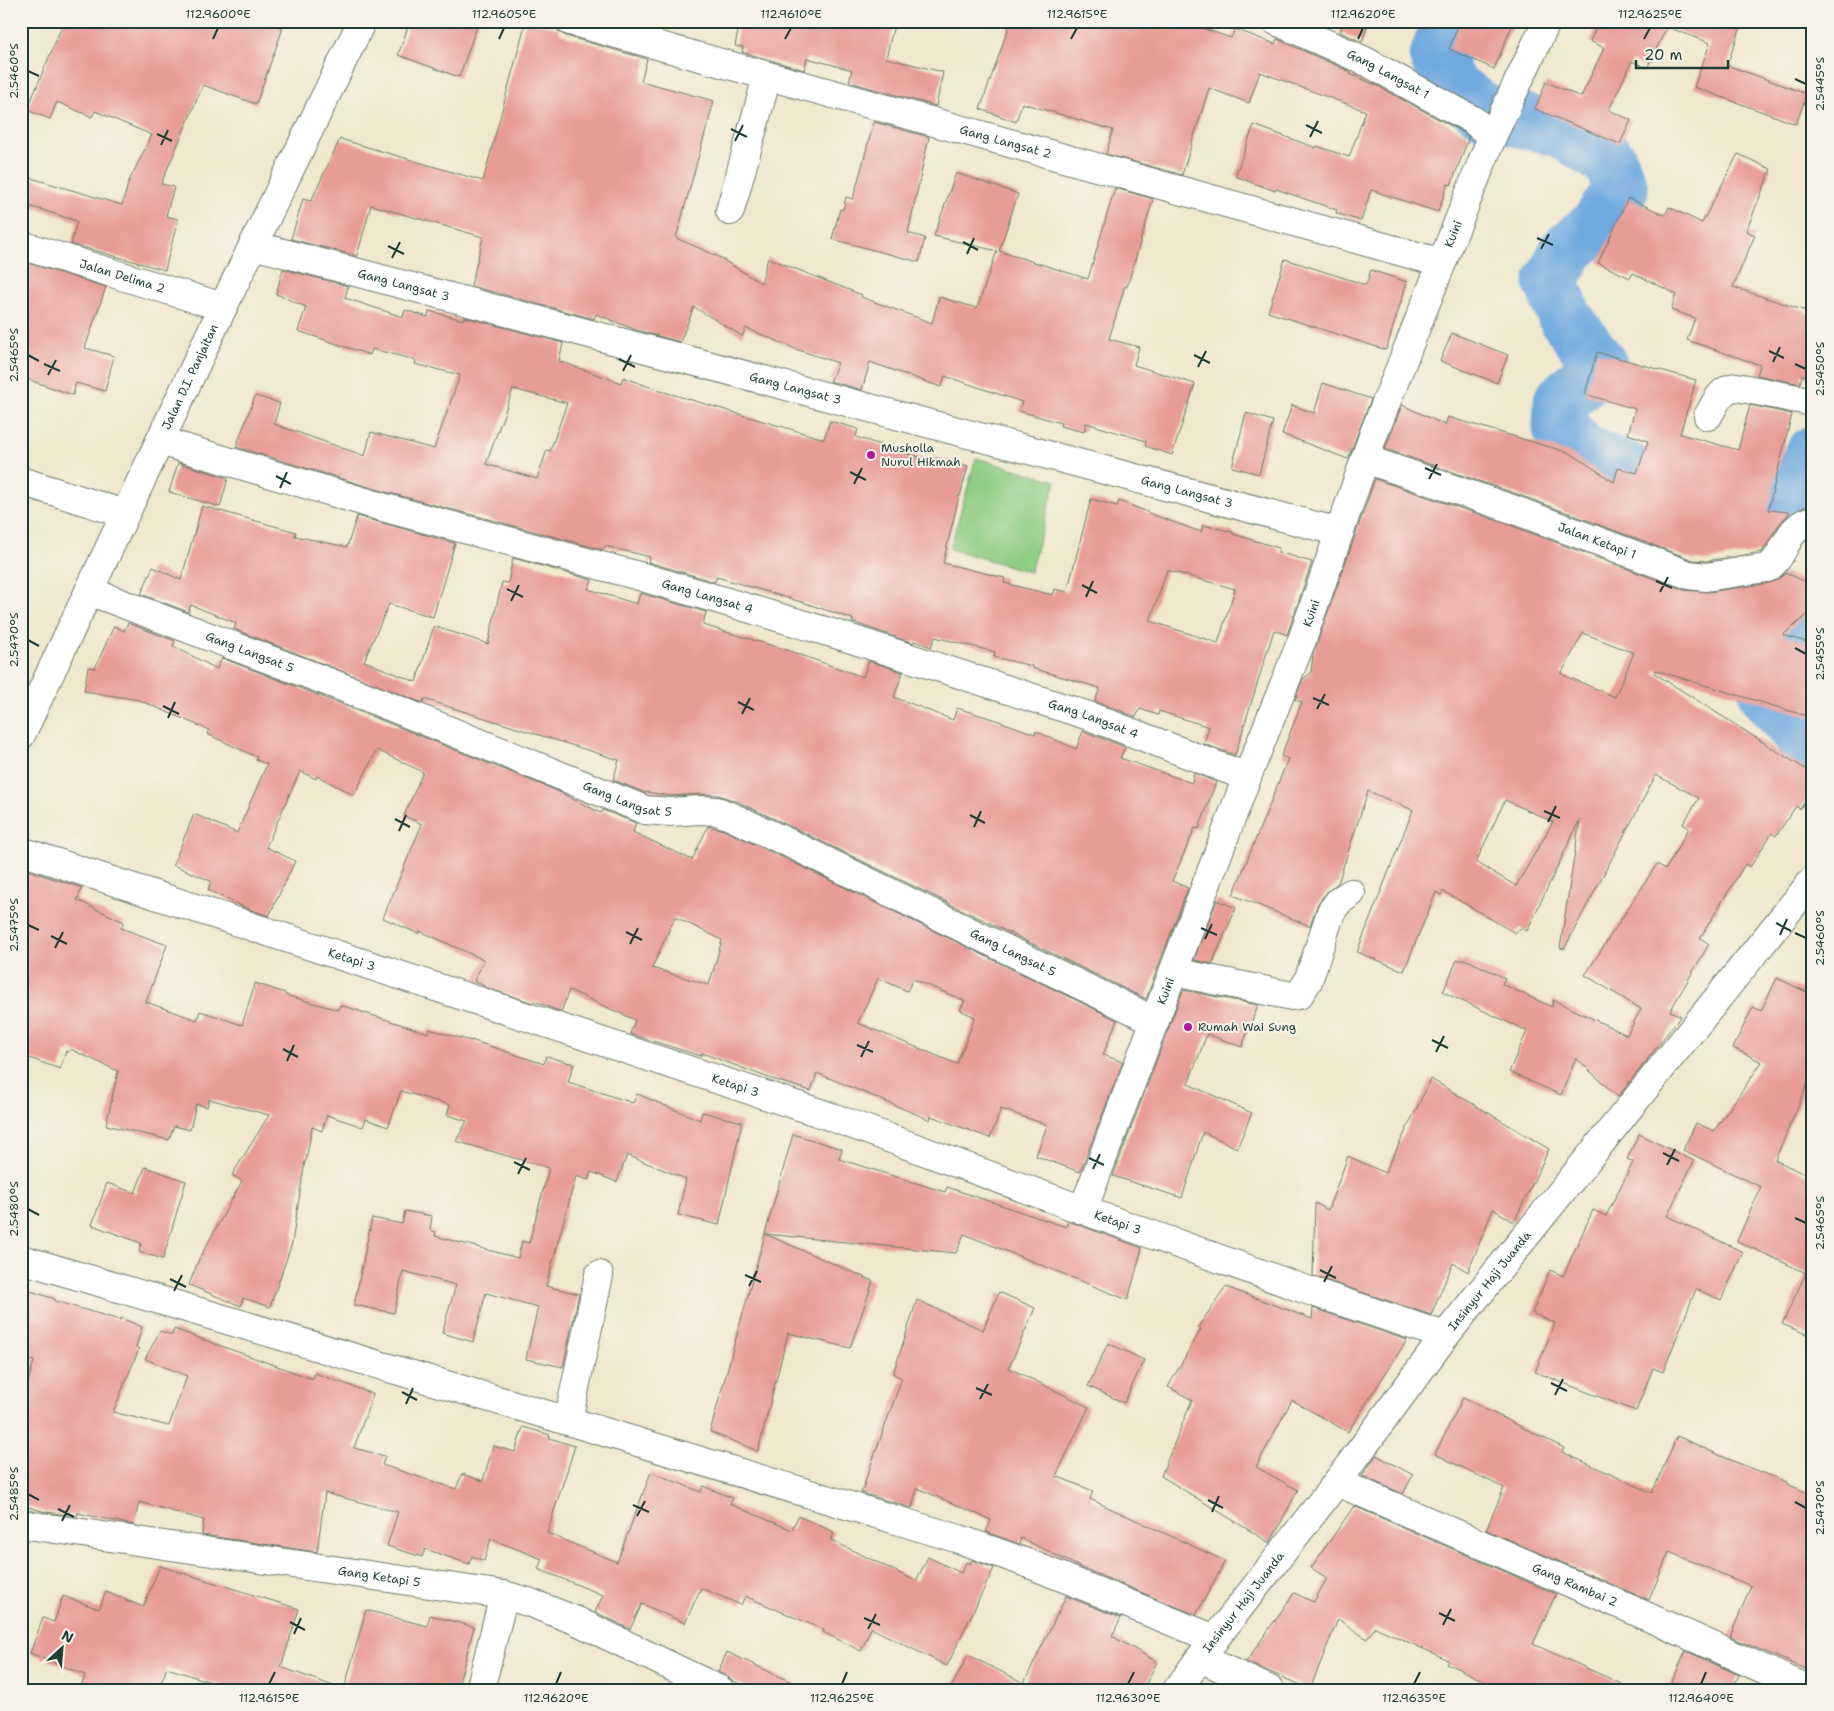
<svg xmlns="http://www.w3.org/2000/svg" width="1834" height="1711" viewBox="0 0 1834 1711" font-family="'Shantell Sans',sans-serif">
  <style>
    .green { fill: #8ecd83; stroke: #56855c }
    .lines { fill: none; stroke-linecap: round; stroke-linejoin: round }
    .river { stroke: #6ea9df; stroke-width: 55 }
    .building { fill: #e89c98; fill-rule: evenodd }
    .minor-casing { stroke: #68796a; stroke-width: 30 }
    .minor { stroke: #fff; stroke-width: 28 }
    .ticks { fill: none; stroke: #1f3d34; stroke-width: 2 }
    .poi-dot { fill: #b5179e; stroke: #f7f3e8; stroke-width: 2 }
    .labels { text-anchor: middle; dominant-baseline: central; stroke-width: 4; stroke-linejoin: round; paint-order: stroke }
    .street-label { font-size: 12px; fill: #1f3d34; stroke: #f7f3e8 }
    .poi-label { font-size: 12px; fill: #1f3d34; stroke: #f7f3e8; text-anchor: start }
    .neatline { fill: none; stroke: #1f3d34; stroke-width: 2 }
    .ticks-label { font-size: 12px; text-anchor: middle; fill: #1f3d34 }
  </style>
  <rect width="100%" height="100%" fill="#f7f3e8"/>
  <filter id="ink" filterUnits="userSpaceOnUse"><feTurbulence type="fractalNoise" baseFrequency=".02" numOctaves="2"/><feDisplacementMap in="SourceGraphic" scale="10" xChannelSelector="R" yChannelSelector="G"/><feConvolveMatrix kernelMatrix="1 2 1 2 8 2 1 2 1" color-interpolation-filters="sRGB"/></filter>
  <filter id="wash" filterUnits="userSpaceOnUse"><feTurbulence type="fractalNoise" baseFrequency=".0096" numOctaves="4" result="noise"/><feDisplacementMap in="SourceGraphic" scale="20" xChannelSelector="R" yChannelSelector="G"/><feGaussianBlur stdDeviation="1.12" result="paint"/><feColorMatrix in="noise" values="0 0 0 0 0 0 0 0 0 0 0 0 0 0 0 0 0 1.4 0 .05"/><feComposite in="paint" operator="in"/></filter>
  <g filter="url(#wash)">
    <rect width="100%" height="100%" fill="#efe8ce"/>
    <!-- green -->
    <path class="green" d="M976 458 1056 481 1030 572 950 549Z"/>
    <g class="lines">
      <!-- river -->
      <g class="river">
        <path d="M1449 21 1437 57 1449 85 1484 111 1561 130 1610 161 1621 189 1597 225 1567 250 1551 282 1565 317 1600 365 1561 401 1560 428 1585 452 1651 480 1706 493 1777 505 1796 494 1813 453"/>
        <path d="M1813 620 1791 637 1766 695 1813 750"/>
      </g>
    </g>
    <g id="blocks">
      <!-- building -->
      <g class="building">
        <path d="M64 21H265L283 28 256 104 203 85 161 184 174 187 166 216 178 219 165 270 71 244 77 221 23 204 31 178 122 205 129 181 152 135 95 111 92 117 57 102 50 119 27 110Z"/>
        <path d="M410 21H479L459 77 398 55Z"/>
        <path d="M526 21 557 28 559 32 566 36 647 59 641 81 714 101 676 238 717 256 761 283 768 258 862 295 861 297 932 323 939 297 977 308 997 251 934 236 956 173 1018 194 999 251 1088 279 1115 188 1153 199 1127 287 1125 286 1109 339 1139 347 1134 365 1195 384 1172 455 1145 446 1146 441 1086 423 1084 432 1060 426 1061 423 1019 411 1022 402 945 376 941 387 870 362 862 390 830 381 838 363 796 349 746 328 742 336 694 307 680 342 636 330 596 314 594 319 471 286 483 237 371 205 357 256 291 239 303 199 311 201 340 139 483 181Z"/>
        <path d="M740 21H895L886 58 943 72 936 106 849 82 852 70 807 58 804 70 742 52 743 47 735 46Z"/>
        <path d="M1011 21H1182L1231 38 1235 29 1275 44 1277 39 1351 72 1350 74 1378 86 1464 133 1469 137 1451 185 1448 184 1438 212 1371 190 1361 221 1336 213 1337 210 1276 189 1275 191 1235 176 1254 125 1316 148 1317 146 1349 157 1366 111 1260 72 1249 103 1209 88 1182 175 1106 154 1113 130 1022 103 1016 122 980 109Z"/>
        <path d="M1343 21H1369L1362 42 1340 32Z"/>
        <path d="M1460 21H1514L1494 69 1449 49Z"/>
        <path d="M1599 21H1743L1727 65 1807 94 1796 124 1694 87 1710 43 1667 27 1647 68 1632 61 1609 110 1631 120 1620 144 1535 109 1546 82 1581 97 1604 48 1590 41Z"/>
        <path d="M874 122 929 137 908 233 925 238 919 262 832 239 840 209 843 210 846 197 853 199Z"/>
        <path d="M1738 154 1771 169 1746 231 1755 235 1733 287 1806 311 1805 313 1813 315V378L1802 375 1800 384 1757 375 1760 365 1687 340 1695 318 1671 310 1676 294 1633 273 1630 278 1598 263 1628 198 1665 215 1669 207 1702 223Z"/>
        <path d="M1285 259 1366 285 1371 270 1407 282 1386 350 1268 312Z"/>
        <path d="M21 261 106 287 85 348 114 356 105 391 76 383 73 395 21 377Z"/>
        <path d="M283 269 348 286 345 298 403 317 405 310 428 317 429 311 463 320 464 317 563 343 559 361 621 383 623 377 661 391 824 439 830 421 858 429 856 437 934 462 935 458 968 466 960 496H959L943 563 1005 578 1004 583 1053 595 1055 589 1067 592 1091 499 1117 506 1119 501 1148 512V513L1201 532 1203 525 1233 532V534L1279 548 1278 552 1312 562 1287 635 1274 630 1235 755 1204 744 1209 727 1159 711 1158 715 1140 709 1136 717 1095 701 1100 688 1032 668V666L994 657 995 652 935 637 931 647 914 641 913 643 852 622 853 619 805 603 717 577 715 582 648 562 650 557 605 546 604 550 386 492 236 447 255 396 280 403 274 424 365 456 371 432 434 449 460 375 415 364 416 360 372 349 370 355 298 331 306 307 276 294ZM513 389 567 403 550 451 547 450 537 479 486 464ZM1167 570 1235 589 1218 643 1150 621Z"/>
        <path d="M1452 333 1508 355 1497 383 1440 361Z"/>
        <path d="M1597 352 1696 380 1680 434 1738 450 1750 405 1792 414 1768 510 1790 512 1778 526 1762 552 1706 561 1693 560 1517 494 1385 449 1402 405 1445 425 1448 417 1570 453 1614 482 1618 468 1637 473 1648 441 1628 434 1635 409 1585 394Z"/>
        <path d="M1323 383 1371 399 1348 459 1282 434 1292 405 1314 413Z"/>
        <path d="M1246 413 1273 421 1259 474 1232 467Z"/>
        <path d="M178 463 228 478 220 507 169 492Z"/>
        <path d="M1375 479 1507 524 1684 590 1708 592 1769 583 1776 580 1786 573 1813 585V610L1783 635 1813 644V718L1655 670 1654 673 1813 774V790L1800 809 1796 806 1776 836 1772 833 1750 867 1745 864 1700 938 1709 944 1670 1011 1681 1016 1618 1097 1576 1058 1561 1095 1509 1072 1527 1031 1443 992 1457 960H1467L1505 978 1502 984 1552 1007 1553 1000 1627 1035 1641 1009 1585 975 1657 864 1666 869 1689 828 1683 824 1699 798 1656 775 1564 949 1560 948 1580 819 1527 931 1521 928 1515 933 1443 891 1441 895 1436 892 1404 971 1357 952 1413 810 1368 791 1338 883 1327 892 1318 903 1310 926 1233 895 1288 759 1281 756 1302 702 1295 700 1303 679 1311 673 1313 654ZM1583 633 1634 653 1615 697 1561 674ZM1505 800 1553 822 1516 886 1476 862Z"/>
        <path d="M202 506 296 532 295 536 347 547 357 516 455 543 433 617 389 604 364 661 416 682 434 626 488 644 502 582 508 583 513 558 592 580 588 589 637 604 640 593 706 612 703 625 787 650 863 677 869 661 903 672 894 697 953 720 957 708 996 720 1035 734 1036 731 1076 749 1083 731 1125 747 1120 758 1192 783 1194 773 1216 782 1199 829 1195 828 1172 881 1188 888 1146 999 796 829 736 801 718 795 699 794 670 796 647 792 646 793 613 780 619 760 424 699 423 703 234 629 236 623 191 605 188 612 141 594 153 567 181 580Z"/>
        <path d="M128 623 175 641 173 646 217 669 222 658 341 704 555 790 601 813 603 810 636 823 633 832 692 860 708 826 724 830 782 857 1117 1020 1103 1055 1123 1062 1080 1172 1036 1156 1047 1125 1001 1109 990 1138 931 1116 930 1120 817 1073 811 1091 772 1079 702 1053 701 1056 630 1034 635 1020 569 990 561 1012 534 1001 533 1003 490 989 474 981 484 960 420 931 419 934 383 918 422 824 404 816 423 772 377 750 354 795 317 776 316 779 300 771 266 847 295 861 269 916 248 909 208 890 211 881 173 865 194 814 237 833 267 764 256 760 257 757 207 734 209 730 139 700 84 691 88 667 95 668 114 626 124 631ZM675 917 722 940 709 985 652 968ZM878 978 907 991 913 979 965 1001 960 1010 975 1017 957 1064 858 1023Z"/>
        <path d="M21 868 82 888 77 900 124 922 121 928 167 945 146 1002 197 1020 200 1011 242 1025 255 983 285 993V995L338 1010 340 1005 428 1033 429 1029 471 1041V1040L544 1064 546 1056 574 1064 568 1082 633 1103 637 1094 700 1120 702 1112 742 1122 719 1225 678 1215 686 1179 627 1155 617 1182 591 1172 588 1180 576 1176 546 1286 579 1294 563 1367 526 1359 538 1307 486 1293 473 1342 442 1333 456 1285 403 1271 394 1313 354 1305 372 1218 402 1224 405 1211 432 1216 430 1230 436 1232 435 1236 518 1258 522 1241 529 1243 549 1168 456 1141 467 1121 447 1115 450 1105 401 1091 388 1127 366 1119 363 1127 327 1115 322 1131 312 1127 306 1161H305L292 1243 270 1307 243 1298 241 1306 189 1285 199 1259 242 1181 232 1175 269 1115 209 1099 207 1107 196 1104 190 1130 174 1126 169 1140 106 1125 118 1071 70 1049 69 1052 66 1051 60 1069 21 1055Z"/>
        <path d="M1217 900 1236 908 1212 964 1194 960Z"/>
        <path d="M1777 978 1813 995V1071L1775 1160 1813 1178V1337L1782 1324 1806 1273 1737 1241 1761 1187 1683 1150 1696 1123 1714 1131 1762 1062 1733 1048 1753 1007 1761 1011Z"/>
        <path d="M1183 990 1258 1005 1242 1047 1207 1034 1188 1084 1252 1113 1237 1148 1203 1132 1182 1198 1113 1176Z"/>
        <path d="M1431 1079 1549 1149 1514 1222 1493 1209 1468 1272 1453 1263 1431 1315 1313 1276 1315 1203 1328 1210 1348 1156 1385 1173Z"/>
        <path d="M793 1134 842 1149 839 1159 945 1192 947 1187 1066 1227 1068 1221 1142 1248 1128 1300 964 1234 956 1253 765 1234Z"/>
        <path d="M1639 1134 1694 1161 1667 1216 1743 1252 1721 1300 1696 1289 1663 1372 1653 1368 1636 1411 1535 1372 1555 1323 1532 1313 1550 1270 1563 1276 1593 1210 1606 1216 1633 1162 1627 1159Z"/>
        <path d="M145 1167 186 1181 163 1259 139 1252 141 1243 92 1225 107 1183 135 1193Z"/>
        <path d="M765 1234 873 1281 850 1348 788 1333 758 1451 710 1432Z"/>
        <path d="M1226 1287 1312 1319 1313 1308 1407 1340 1348 1432 1292 1400 1256 1467 1298 1490 1270 1543 1161 1476 1192 1400 1168 1387 1201 1329 1198 1327Z"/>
        <path d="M21 1288 55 1299V1301L120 1320 121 1318 142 1327 136 1347 139 1349 113 1412 169 1426 187 1376 145 1359 160 1331 172 1335 174 1329 313 1379 315 1373 373 1394 354 1448 385 1456 382 1465 456 1489 462 1474 483 1481 493 1446 515 1452 523 1427 550 1435 549 1438 575 1446 547 1533 617 1562 651 1472 701 1492 703 1486 733 1498 730 1504 792 1530 798 1516 834 1532 831 1540 916 1581 928 1557 961 1573 966 1562 970 1564 972 1560 994 1568 947 1666 871 1628 861 1651 823 1632 824 1630 745 1596 741 1605 701 1588 685 1623 642 1604 630 1629 595 1612 603 1595 538 1569 542 1559 491 1539 484 1561 472 1556 469 1564 425 1549 422 1557 387 1546 398 1512 325 1493 317 1552 202 1535 204 1520 139 1502 134 1525 78 1513 77 1516 46 1512 21 1505V1407L34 1361 21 1357Z"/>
        <path d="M999 1292 1035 1308 1009 1368 1089 1407 1056 1476 1093 1491 1090 1499 1225 1561 1196 1615 1080 1567 1021 1538 1019 1544 986 1532 991 1520 917 1488 912 1508 861 1493 902 1378 893 1374 917 1300 983 1330Z"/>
        <path d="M1108 1343 1144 1360 1124 1403 1088 1386Z"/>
        <path d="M1463 1398 1564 1448 1562 1452 1652 1493 1677 1436 1728 1459 1787 1482V1484L1813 1495V1672L1730 1637 1751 1586 1669 1552 1649 1600 1486 1530 1504 1488 1435 1454Z"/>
        <path d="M1376 1455 1413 1475 1403 1494 1362 1476Z"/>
        <path d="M1354 1506 1556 1594 1533 1644 1635 1690H1503L1446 1663 1448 1660 1375 1627 1367 1639 1338 1619 1310 1689 1246 1662 1294 1593 1314 1602 1327 1578 1311 1568Z"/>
        <path d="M160 1566 299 1609 281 1667 336 1687 335 1690H236L167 1668 158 1690H80L85 1675 30 1653 43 1618 54 1622 63 1596 99 1609 106 1592 143 1607Z"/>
        <path d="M1066 1596 1121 1618 1112 1636 1157 1662 1143 1690H950L968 1655 1024 1683Z"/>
        <path d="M366 1610 427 1626 430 1615 474 1627 457 1690H344Z"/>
        <path d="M1686 1651 1739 1675 1732 1690H1668Z"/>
        <path d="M727 1652 808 1690H750L718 1672Z"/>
      </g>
    </g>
  </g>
  <g filter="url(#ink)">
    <use href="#blocks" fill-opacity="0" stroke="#68796a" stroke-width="1"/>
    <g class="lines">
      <defs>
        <g id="minor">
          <path id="s1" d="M570 21 1442 263"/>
          <path id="s2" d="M1276 21 1363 60 1473 120 1492 137"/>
          <path d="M730 211 767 77"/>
          <path id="s3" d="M21 245 223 307"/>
          <path id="s4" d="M253 245 1339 532"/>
          <path d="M1708 416C1716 403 1720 388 1737 387L1813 402"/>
          <path id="s5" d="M160 441 382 507 639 576 842 636 1089 716 1247 777"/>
          <path id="s6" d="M1365 459 1512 509 1689 575 1706 577 1767 568C1786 558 1785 525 1813 520"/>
          <path d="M21 481 125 514"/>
          <path id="s7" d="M89 591 347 689 645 810 670 812 700 810 717 811 730 816 789 843 983 938 1155 1021"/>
          <path id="s8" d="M21 735 223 307 362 21"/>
          <path id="s9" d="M21 851 832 1117 1083 1210 1304 1289 1445 1336"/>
          <path d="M1174 972 1292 996 1299 995 1308 981 1331 912 1339 901 1351 893"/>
          <path id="s10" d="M1083 1210 1247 777 1302 640 1374 433 1492 137 1547 21"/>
          <path d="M21 1259 568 1421 959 1539 1027 1563 1215 1639"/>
          <path d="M568 1421 599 1275"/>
          <path id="s11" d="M1337 1482 1626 1607 1810 1690"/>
          <path id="s12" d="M21 1524 504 1595 531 1603 577 1621 720 1690"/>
          <path d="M1200 1658 1270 1690"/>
          <path d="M480 1690 504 1595"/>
          <path id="s13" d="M1177 1690 1200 1658 1337 1482 1445 1336 1813 880"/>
        </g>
      </defs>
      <!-- minor casing -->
      <use href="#minor" class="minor-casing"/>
      <!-- minor -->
      <use href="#minor" class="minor"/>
    </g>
  </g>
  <!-- ticks -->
  <path class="ticks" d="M213 39 218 28M499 39 504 28M785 39 791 28M1071 39 1077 28M1358 39 1363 28M1644 39 1650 28M28 71 39 76M1795 79 1806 84M1306 125 1322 133M731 129 747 137M157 134 172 141M1310 137 1318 121M735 141 743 125M161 145 168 130M1537 238 1553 245M963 242 978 250M388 246 404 254M1541 249 1549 234M967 254 974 238M392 258 400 242M1769 351 1784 358M28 355 39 361M1194 355 1210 363M619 359 635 367M1773 362 1780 347M44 364 60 371M1795 364 1806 369M1198 367 1206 351M623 371 631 355M48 375 56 360M1425 468 1441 475M850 472 866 480M276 476 291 484M1429 479 1437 464M854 484 862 468M280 488 287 472M1656 581 1672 588M1082 585 1097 593M507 589 523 597M1660 592 1668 577M1086 597 1093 581M511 601 519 585M28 640 39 646M1795 648 1806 654M1313 698 1329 705M738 702 754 710M163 706 179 714M1317 709 1325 694M742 714 750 698M168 718 175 702M1544 811 1560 818M970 815 985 823M395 819 410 827M1548 822 1556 806M974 827 981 811M399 831 406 815M1776 923 1791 931M28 925 39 930M1201 928 1217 935M626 932 642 940M1795 933 1806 938M1780 935 1787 919M51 936 67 944M1205 939 1212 924M630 944 638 928M55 948 63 932M1432 1040 1448 1048M857 1045 873 1052M283 1049 298 1057M1436 1052 1444 1036M861 1057 869 1041M287 1061 294 1045M1663 1153 1679 1161M1089 1158 1104 1165M514 1162 530 1170M1667 1165 1675 1149M1093 1169 1100 1154M518 1174 526 1158M28 1209 39 1215M1795 1218 1806 1223M1320 1270 1336 1278M745 1275 761 1282M170 1279 186 1287M1324 1282 1332 1266M749 1286 757 1271M174 1291 182 1275M1551 1383 1567 1391M976 1388 992 1395M402 1392 417 1400M1555 1395 1563 1379M980 1399 988 1384M406 1404 413 1388M28 1494 39 1500M1208 1500 1223 1508M1795 1502 1806 1508M633 1505 649 1512M58 1509 74 1517M1212 1512 1219 1496M637 1516 645 1501M62 1521 70 1505M1439 1613 1455 1621M864 1618 880 1625M290 1622 305 1630M1443 1625 1451 1609M868 1629 876 1614M294 1634 301 1618M269 1684 275 1672M556 1684 561 1672M842 1684 847 1672M1128 1684 1134 1672M1414 1684 1420 1672M1701 1684 1706 1672"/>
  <!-- markers -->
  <g class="poi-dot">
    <circle cx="871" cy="455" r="5"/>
    <circle cx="1188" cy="1027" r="5"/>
  </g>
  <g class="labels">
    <!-- street labels -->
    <g class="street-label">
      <text stroke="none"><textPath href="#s2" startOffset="124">Gang Langsat 1</textPath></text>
      <text stroke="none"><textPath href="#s1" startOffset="452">Gang Langsat 2</textPath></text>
      <text stroke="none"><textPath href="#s10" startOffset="1044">Kuini</textPath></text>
      <text stroke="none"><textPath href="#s3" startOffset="106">Jalan Delima 2</textPath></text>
      <text stroke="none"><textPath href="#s4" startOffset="156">Gang Langsat 3</textPath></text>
      <text stroke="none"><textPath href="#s8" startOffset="396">Jalan D.I. Panjaitan</textPath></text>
      <text stroke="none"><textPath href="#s4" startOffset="561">Gang Langsat 3</textPath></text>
      <text stroke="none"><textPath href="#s4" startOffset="966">Gang Langsat 3</textPath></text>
      <text stroke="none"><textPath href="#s6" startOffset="246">Jalan Ketapi 1</textPath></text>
      <text stroke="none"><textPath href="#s5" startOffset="569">Gang Langsat 4</textPath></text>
      <text stroke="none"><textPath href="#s10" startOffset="639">Kuini</textPath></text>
      <text stroke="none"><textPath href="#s7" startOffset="172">Gang Langsat 5</textPath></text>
      <text stroke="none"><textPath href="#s5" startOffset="974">Gang Langsat 4</textPath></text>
      <text stroke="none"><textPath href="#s7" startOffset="578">Gang Langsat 5</textPath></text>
      <text stroke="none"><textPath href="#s7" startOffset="998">Gang Langsat 5</textPath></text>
      <text stroke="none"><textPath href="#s9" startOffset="348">Ketapi 3</textPath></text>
      <text stroke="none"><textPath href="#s10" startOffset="234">Kuini</textPath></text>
      <text stroke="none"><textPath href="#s9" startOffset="752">Ketapi 3</textPath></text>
      <text stroke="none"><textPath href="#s9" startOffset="1158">Ketapi 3</textPath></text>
      <text stroke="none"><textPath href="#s13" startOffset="515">Insinyur Haji Juanda</textPath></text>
      <text stroke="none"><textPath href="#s12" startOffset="362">Gang Ketapi 5</textPath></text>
      <text stroke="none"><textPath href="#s11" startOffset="259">Gang Rambai 2</textPath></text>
      <text stroke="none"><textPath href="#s13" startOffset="110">Insinyur Haji Juanda</textPath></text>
    </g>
    <!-- poi labels -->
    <g class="poi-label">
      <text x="881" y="448">Musholla<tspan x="881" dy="14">Nurul Hikmah</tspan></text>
      <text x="1198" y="1027">Rumah Wai Sung</text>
    </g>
  </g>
  <!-- margin -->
  <rect width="1834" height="1711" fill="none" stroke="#f7f3e8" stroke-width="55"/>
  <!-- north arrow -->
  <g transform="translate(62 1648) rotate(26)" stroke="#f7f3e8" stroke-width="4" paint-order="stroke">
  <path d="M0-4L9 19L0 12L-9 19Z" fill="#1f3d34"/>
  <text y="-8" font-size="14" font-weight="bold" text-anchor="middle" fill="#1f3d34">N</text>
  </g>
  <!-- scale -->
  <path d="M1636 60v8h92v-8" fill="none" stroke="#1f3d34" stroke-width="2.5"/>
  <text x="1644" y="60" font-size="15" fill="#1f3d34" stroke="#f7f3e8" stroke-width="4" paint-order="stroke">20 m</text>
  <rect x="28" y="28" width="1778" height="1656" class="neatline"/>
  <g class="ticks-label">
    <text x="218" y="18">112.9600°E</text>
    <text x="504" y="18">112.9605°E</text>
    <text x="791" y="18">112.9610°E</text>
    <text x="1077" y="18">112.9615°E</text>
    <text x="1363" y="18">112.9620°E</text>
    <text x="1650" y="18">112.9625°E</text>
    <text transform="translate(14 71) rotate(-90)" y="4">2.5460°S</text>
    <text transform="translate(1820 84) rotate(-90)" y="4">2.5445°S</text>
    <text transform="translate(14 355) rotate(-90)" y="4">2.5465°S</text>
    <text transform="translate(1820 369) rotate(-90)" y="4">2.5450°S</text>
    <text transform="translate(14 640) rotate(-90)" y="4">2.5470°S</text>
    <text transform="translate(1820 654) rotate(-90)" y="4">2.5455°S</text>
    <text transform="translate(14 925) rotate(-90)" y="4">2.5475°S</text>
    <text transform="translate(1820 938) rotate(-90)" y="4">2.5460°S</text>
    <text transform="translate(14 1209) rotate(-90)" y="4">2.5480°S</text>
    <text transform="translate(1820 1223) rotate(-90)" y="4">2.5465°S</text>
    <text transform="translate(14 1494) rotate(-90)" y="4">2.5485°S</text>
    <text transform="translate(1820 1508) rotate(-90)" y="4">2.5470°S</text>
    <text x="269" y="1702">112.9615°E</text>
    <text x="556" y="1702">112.9620°E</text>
    <text x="842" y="1702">112.9625°E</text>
    <text x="1128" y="1702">112.9630°E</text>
    <text x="1414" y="1702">112.9635°E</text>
    <text x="1701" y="1702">112.9640°E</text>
  </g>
</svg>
